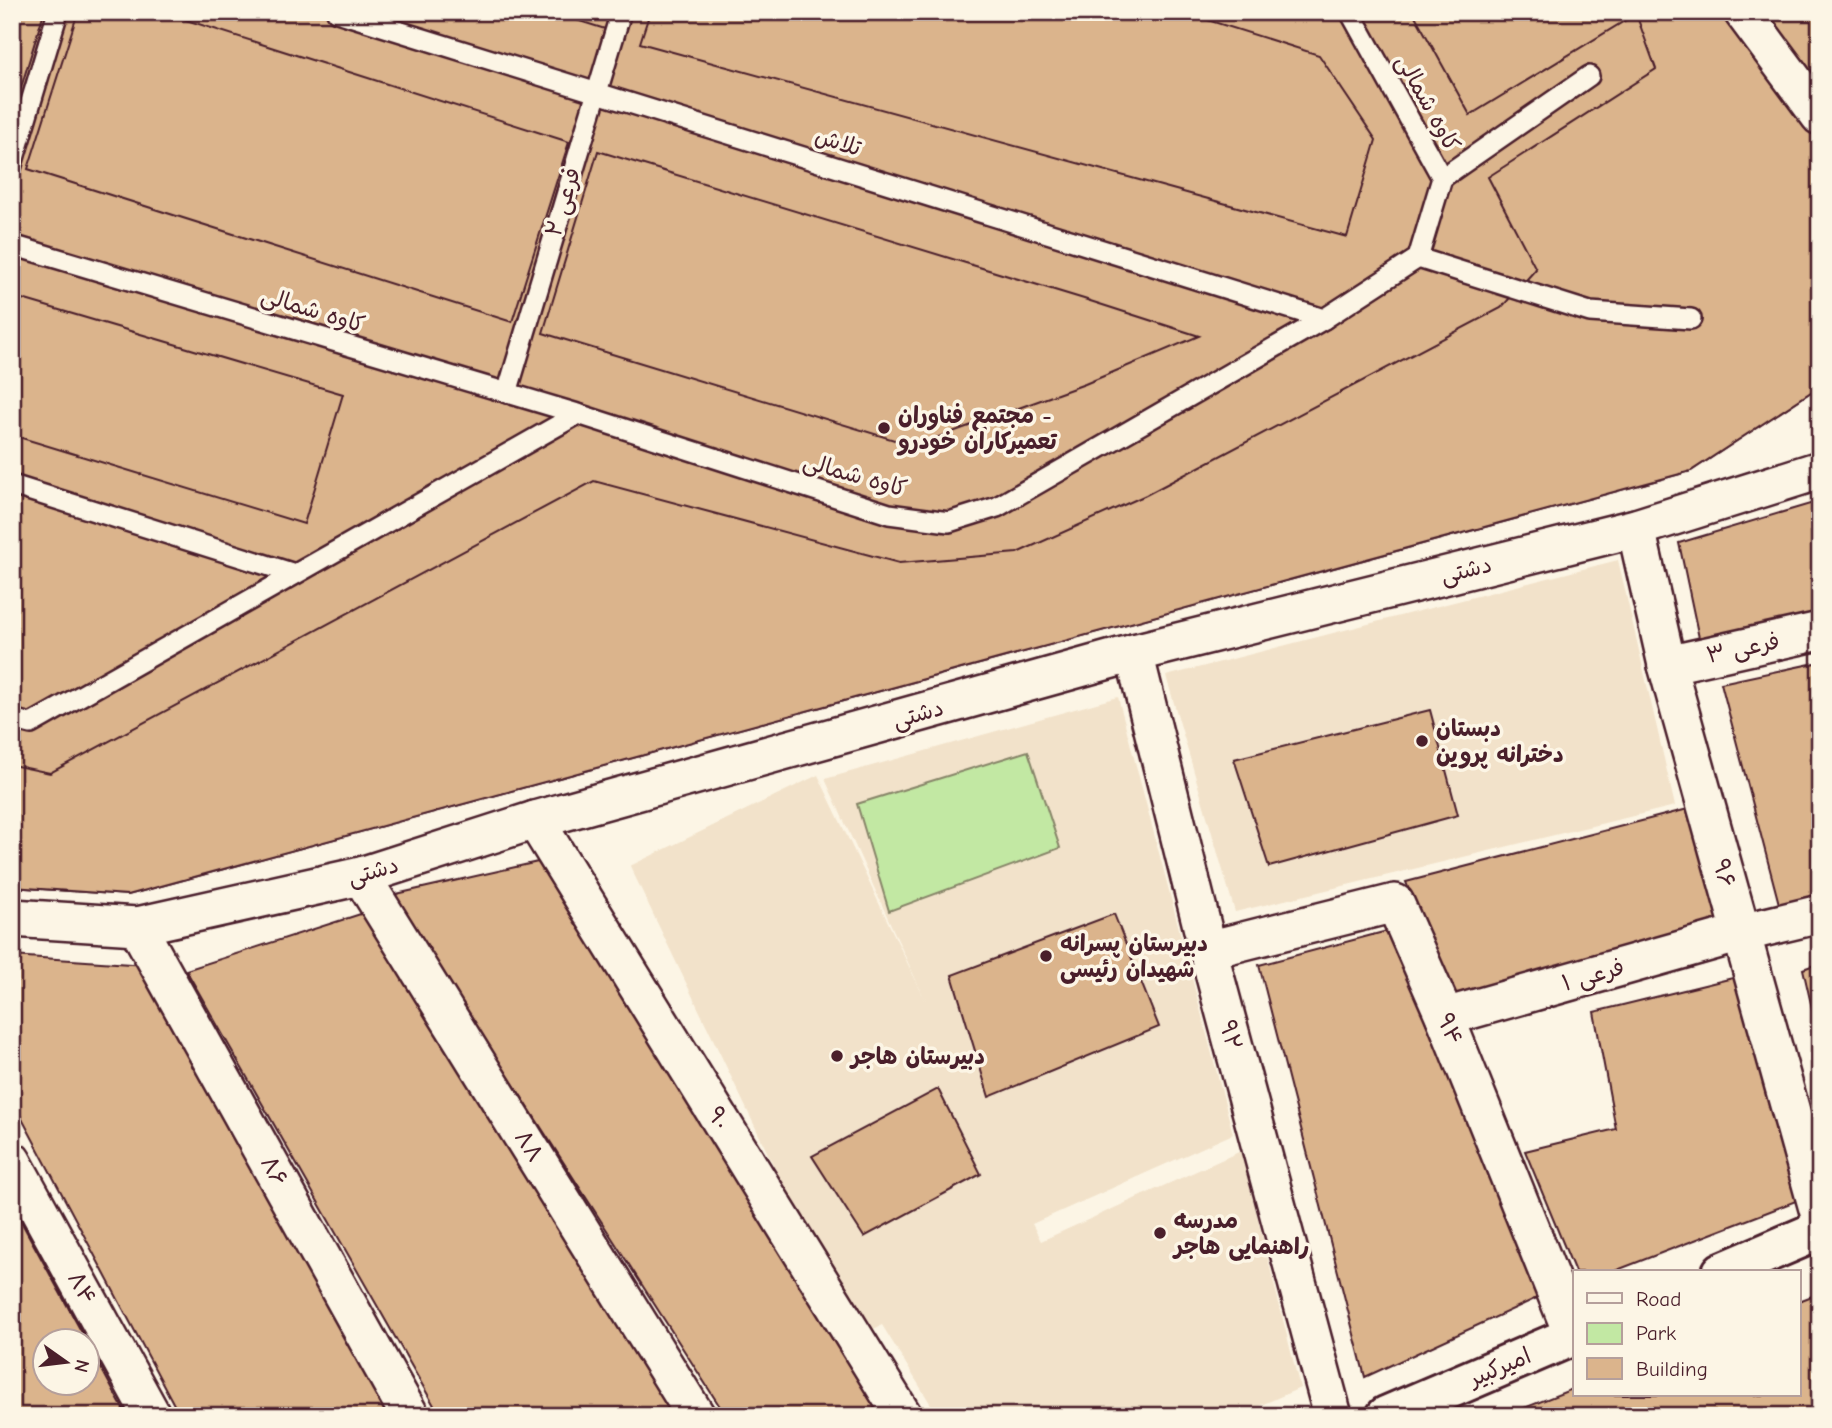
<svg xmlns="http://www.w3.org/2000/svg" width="1832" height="1428" viewBox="0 0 1832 1428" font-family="'Comic Neue','Playpen Sans Arabic',sans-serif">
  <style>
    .built { fill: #f2e2ca }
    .green { fill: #c2e8a3; stroke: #868467; stroke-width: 2 }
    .building { fill: #dbb48c; stroke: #4a1f2b; stroke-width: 2 }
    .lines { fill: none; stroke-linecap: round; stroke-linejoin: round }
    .service-casing { stroke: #4a1f2b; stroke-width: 24 }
    .minor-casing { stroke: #4a1f2b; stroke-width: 42 }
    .secondary-casing { stroke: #4a1f2b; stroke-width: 44 }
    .service { stroke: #fcf5e5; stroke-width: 19 }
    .minor { stroke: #fcf5e5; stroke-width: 37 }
    .secondary { stroke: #fcf5e5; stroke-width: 38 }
    .poi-dot { fill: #4a1f2b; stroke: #fcf5e5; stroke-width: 2.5 }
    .labels { text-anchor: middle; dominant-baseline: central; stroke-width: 7; stroke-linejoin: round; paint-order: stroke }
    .street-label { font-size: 23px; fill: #4a1f2b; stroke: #fcf5e5 }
    .poi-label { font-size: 23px; font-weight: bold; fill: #4a1f2b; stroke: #fcf5e5; text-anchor: start }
  </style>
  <rect width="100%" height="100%" fill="#fcf5e5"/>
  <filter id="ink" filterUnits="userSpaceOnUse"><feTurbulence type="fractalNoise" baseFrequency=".0143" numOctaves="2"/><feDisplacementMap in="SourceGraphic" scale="14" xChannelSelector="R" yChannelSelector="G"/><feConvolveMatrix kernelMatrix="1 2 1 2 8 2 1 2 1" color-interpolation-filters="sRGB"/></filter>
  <g filter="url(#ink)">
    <!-- built -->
    <g class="built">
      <path d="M1618 560 1675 806 1235 912 1166 676Z"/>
      <path d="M1118 697 1233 1134 1032 1224 1041 1241 1241 1151 1300 1388 1236 1416H938L882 1325 856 1337 630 866 818 775 925 1000 825 779Z"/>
    </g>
    <!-- green -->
    <path class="green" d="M1028 751 1060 848 889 911 857 804Z"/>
    <!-- building -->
    <g class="building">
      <path d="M12 12H1820V386L1691 471 128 895 12 887Z"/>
      <path d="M12 12H44L12 117Z"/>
      <path d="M78 12H161L569 142 512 322 28 169Z"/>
      <path d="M551 12H610L605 29Z"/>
      <path d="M650 12H1182L1319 55 1376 140 1347 237 640 43Z"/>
      <path d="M1413 12H1820V386L1691 471 128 895 12 887V765L50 773 594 481 899 563 1017 553 1146 495 1501 308 1536 269 1488 177 1656 69 1636 14 1470 115Z"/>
      <path d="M598 151 1084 299 1199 336 1085 384 914 446 543 333Z"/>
      <path d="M12 296 343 394 304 524 12 435Z"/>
      <path d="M1820 501V613L1699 638 1679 543Z"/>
      <path d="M1820 662V912L1784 923 1721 683Z"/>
      <path d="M1430 710 1458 815 1269 867 1234 759Z"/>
      <path d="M1688 809 1724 925 1452 1001 1406 882Z"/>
      <path d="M538 862 883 1416H726L392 895Z"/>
      <path d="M370 911 679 1416H440L186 970Z"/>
      <path d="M1114 914 1159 1027 989 1097 952 975Z"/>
      <path d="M1391 930 1539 1297 1365 1377 1259 965Z"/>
      <path d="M12 956 145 965 397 1416H180L12 1100Z"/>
      <path d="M1820 963V1043L1803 969Z"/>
      <path d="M1737 977 1796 1201 1612 1272H1575L1525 1151 1616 1129 1594 1012Z"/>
      <path d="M938 1089 981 1174 864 1237 812 1156Z"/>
      <path d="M12 1205 86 1340H46V1382H88V1344L127 1416H12Z"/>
      <path d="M1820 1293V1416H1504L1575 1388V1395H1799V1301Z"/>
    </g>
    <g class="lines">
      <defs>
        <g id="service">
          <path d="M337 12 1324 319"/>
          <path d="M12 165 58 12"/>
          <path d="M1442 178 1589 76"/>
          <path d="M12 245 578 414 889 514 949 522 997 507 1324 319 1418 258 1442 178 1350 12"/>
          <path d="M1418 258 1590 312 1691 319"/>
          <path d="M507 393 621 12"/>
          <path d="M12 485 295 574"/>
          <path d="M12 719 31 724 578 414"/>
        </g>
        <g id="minor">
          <path d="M1743 12 1820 116"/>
          <path d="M1636 528 1667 665 1820 1216"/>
          <path d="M1134 653 1208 950 1333 1416"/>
          <path d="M1667 665 1820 631"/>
          <path d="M535 820 903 1416"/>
          <path d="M361 876 696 1416"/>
          <path d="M12 918 137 926 361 876 535 820 1134 653 1636 528 1820 470"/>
          <path d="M137 926 410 1416"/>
          <path d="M1208 950 1395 903 1445 1017 1573 1335"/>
          <path d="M1445 1017 1741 933 1820 914"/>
          <path d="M12 1161 152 1416"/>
        </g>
        <g id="secondary">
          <path d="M1722 1272 1820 1230"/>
          <path d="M1386 1416 1575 1335"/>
        </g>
      </defs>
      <!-- service casing -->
      <use href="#service" class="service-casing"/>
      <!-- minor casing -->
      <use href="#minor" class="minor-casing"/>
      <!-- secondary casing -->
      <use href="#secondary" class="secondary-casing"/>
      <!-- service -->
      <use href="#service" class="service"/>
      <!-- minor -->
      <use href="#minor" class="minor"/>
      <!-- secondary -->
      <use href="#secondary" class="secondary"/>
    </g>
  </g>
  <!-- markers -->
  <g class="poi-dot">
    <circle cx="884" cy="428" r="7"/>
    <circle cx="1422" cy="741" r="7"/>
    <circle cx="1046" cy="956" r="7"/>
    <circle cx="837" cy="1056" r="7"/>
    <circle cx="1160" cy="1233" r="7"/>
  </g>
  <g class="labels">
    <!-- street labels -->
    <g class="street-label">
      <text transform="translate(1428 103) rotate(61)">کاوه شمالی</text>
      <text transform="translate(838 142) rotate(17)">تلاش</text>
      <text transform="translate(563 202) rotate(-73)">فرعی ۲</text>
      <text transform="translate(313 310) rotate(17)">کاوه شمالی</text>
      <text transform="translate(855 475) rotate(16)">کاوه شمالی</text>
      <text transform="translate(1466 570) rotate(-14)">دشتی</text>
      <text transform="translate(1743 648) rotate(-12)">فرعی ۳</text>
      <text transform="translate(918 714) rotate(-16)">دشتی</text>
      <text transform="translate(373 871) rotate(-16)">دشتی</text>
      <text transform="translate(1724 873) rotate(74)">۹۶</text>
      <text transform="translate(1593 975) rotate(-16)">فرعی ۱</text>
      <text transform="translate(1450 1029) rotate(68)">۹۴</text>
      <text transform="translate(1231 1035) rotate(75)">۹۲</text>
      <text transform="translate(719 1118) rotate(58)">۹۰</text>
      <text transform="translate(529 1146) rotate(58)">۸۸</text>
      <text transform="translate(274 1171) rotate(61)">۸۶</text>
      <text transform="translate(82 1288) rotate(61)">۸۴</text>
      <text transform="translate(1500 1367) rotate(-23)">امیرکبیر</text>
    </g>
    <!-- poi labels -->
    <g class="poi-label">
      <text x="898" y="415">مجتمع فناوران -<tspan x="898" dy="26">تعمیرکاران خودرو</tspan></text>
      <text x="1436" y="728">دبستان<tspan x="1436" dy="26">دخترانه پروین</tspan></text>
      <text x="1060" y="943">دبیرستان پسرانه<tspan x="1060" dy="26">شهیدان رئیسی</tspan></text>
      <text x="851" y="1056">دبیرستان هاجر</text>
      <text x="1174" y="1220">مدرسه<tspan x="1174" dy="26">راهنمایی هاجر</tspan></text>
    </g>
  </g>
  <!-- margin -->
  <rect width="1832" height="1428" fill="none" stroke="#fcf5e5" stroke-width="42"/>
  <rect x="21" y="21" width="1790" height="1386" fill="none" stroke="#4a1f2b" stroke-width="2.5" filter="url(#ink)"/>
  <!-- legend -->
  <rect x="1573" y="1270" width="228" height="126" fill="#fcf5e5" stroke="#b59f9b" stroke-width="2"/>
  <rect x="1587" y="1293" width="35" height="10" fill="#fcf5e5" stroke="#b59f9b" stroke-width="2"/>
  <text x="1636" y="1306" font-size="21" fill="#4a1f2b">Road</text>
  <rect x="1587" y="1323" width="35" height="21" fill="#c2e8a3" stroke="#b59f9b" stroke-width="2"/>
  <text x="1636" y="1340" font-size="21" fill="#4a1f2b">Park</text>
  <rect x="1587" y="1358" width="35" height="21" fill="#dbb48c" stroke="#b59f9b" stroke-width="2"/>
  <text x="1636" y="1376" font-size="21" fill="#4a1f2b">Building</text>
  <!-- north arrow -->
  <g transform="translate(66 1362) rotate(104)"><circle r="33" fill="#fcf5e5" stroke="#b59f9b" stroke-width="2"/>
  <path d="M0-5L12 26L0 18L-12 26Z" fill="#4a1f2b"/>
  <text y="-10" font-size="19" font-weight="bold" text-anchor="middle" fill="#4a1f2b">N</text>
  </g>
</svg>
